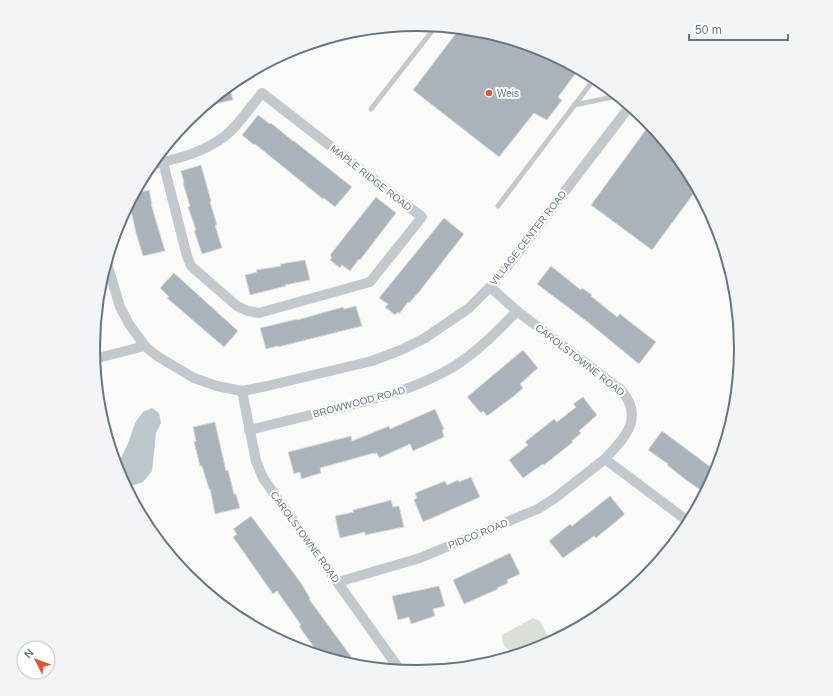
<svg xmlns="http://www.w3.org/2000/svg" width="833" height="696" viewBox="0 0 833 696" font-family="Helvetica,sans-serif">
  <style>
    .green { fill: #dadfd7 }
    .water { fill: #bbc7cb }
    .building { fill: #aab3b9; stroke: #dcdcda }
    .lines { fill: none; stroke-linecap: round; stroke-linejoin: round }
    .service { stroke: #c3c8cc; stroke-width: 5 }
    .minor { stroke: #c3c8cc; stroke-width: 10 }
    .poi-dot { fill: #e4572e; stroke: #fff; stroke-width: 1.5 }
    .labels { text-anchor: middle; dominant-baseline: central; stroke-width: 4; stroke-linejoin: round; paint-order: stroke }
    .poi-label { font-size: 10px; fill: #657683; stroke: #fff; text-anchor: start }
    .street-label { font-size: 10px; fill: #657683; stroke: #fff }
    .rim { fill: none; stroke: #657683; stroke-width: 2 }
  </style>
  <rect width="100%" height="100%" fill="#fafaf8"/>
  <!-- green -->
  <path class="green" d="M533 618 540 621 551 642 532 650 529 643 512 652C505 648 501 643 502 635Z"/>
  <!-- water -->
  <path class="water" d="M152 408 159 413 161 423 156 433 152 471 143 482 131 486 124 484 116 469 129 441 135 423 143 412Z"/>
  <!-- building -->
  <g class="building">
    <path d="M460 28 480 30 541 49 579 69 558 97 562 100 547 120 534 113 499 157 413 90Z"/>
    <path d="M229 85 233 100 201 107 221 91Z"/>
    <path d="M258 115 270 124 271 123 293 141H294L352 187 335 207 324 198 323 199 255 144 254 145 242 135Z"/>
    <path d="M650 124 686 168 697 189 652 250 591 205Z"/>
    <path d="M201 165 211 201 210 202 217 225H215L222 248 202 254 194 230H196L188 207 190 206 183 183H184L181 171Z"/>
    <path d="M149 190 152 204H151L165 251 143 256 136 233 129 202 133 194Z"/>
    <path d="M376 197 396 213 360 260 359 259 350 271 342 265 340 268 330 260 332 257 330 255Z"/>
    <path d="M444 218 464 234 419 292 409 303 408 302 399 314 398 312 395 315 385 307 388 304 379 298Z"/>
    <path d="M305 260 310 280 285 285 286 286 250 295 245 275 257 272 256 270 281 266 280 264Z"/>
    <path d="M551 266 581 290 582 288 592 295 591 296 617 317 620 314 656 342 639 364 589 323 537 284Z"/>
    <path d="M174 273 238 331 224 347 167 298 169 297 160 288Z"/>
    <path d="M356 306 362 326 278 347V346L266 349 260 328 297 319V320L343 307 344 309Z"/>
    <path d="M523 350 538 368 520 384 523 388 514 396 487 416 483 411 481 413 467 397Z"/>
    <path d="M583 397 597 415 579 431 581 433 572 441 573 442 544 465 543 464 523 478 509 460 528 445 525 442 544 427 554 419 557 422 576 407 573 404Z"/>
    <path d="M435 409 444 429 442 430 444 437 424 446 413 451 410 444 379 458 377 453 374 454V453L320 468 321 473 301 479 300 472 294 474 288 452 351 436 352 441 389 426 390 429Z"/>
    <path d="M215 422 226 471 228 470 234 494H236L240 508 215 514 210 489H209L202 466H200L194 442 196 441 193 427Z"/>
    <path d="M662 431 716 471 705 493 686 480 667 465 668 464 648 450Z"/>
    <path d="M471 477 480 497 423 522 414 500 417 498 415 493 445 481 447 485 458 480 459 482Z"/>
    <path d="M610 496 624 513V515L596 538 594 536 563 558 549 541 570 524 572 526Z"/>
    <path d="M391 500 393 507 399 506 404 527 365 535V532L340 538 335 516 354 512 353 510Z"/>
    <path d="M251 516 301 583 310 598 309 599 358 666 320 656 299 626 301 625 277 591 273 594 233 537 237 534 233 529Z"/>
    <path d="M510 553 520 574 507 580 508 583 497 588 498 589 464 604 453 580Z"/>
    <path d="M439 586 445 606 433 609 435 616 411 624 409 617 398 620 392 596Z"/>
  </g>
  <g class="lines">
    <!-- service -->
    <g class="service">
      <path d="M574 105 618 96"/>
      <path d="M371 109 436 26"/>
      <path d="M498 206 595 78"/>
    </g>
    <!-- minor -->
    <g class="minor">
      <path d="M150 165C177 159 203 153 225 136 239 125 250 107 262 93L422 217 370 282 259 313 248 311 237 306 191 266 187 256 163 162 160 152"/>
      <path d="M106 260 120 307 129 324 145 346 157 356 194 378 217 386 242 391 267 386 372 361 401 350 425 338 469 308 490 287 510 263 630 106"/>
      <path d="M490 287 517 311 621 390C645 418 625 437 605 459L689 522"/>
      <path d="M94 359 145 346"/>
      <path d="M242 391 256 461 263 478 400 670"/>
      <path d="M249 430C278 423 307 416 335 409 376 399 416 389 453 367 477 352 497 332 517 311"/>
      <path d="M338 582 420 558 538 509 555 498 605 459"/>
    </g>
  </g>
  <!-- markers -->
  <circle class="poi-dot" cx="489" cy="93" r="4"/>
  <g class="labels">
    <!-- poi labels -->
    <g class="poi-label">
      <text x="497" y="93">Weis</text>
    </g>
    <!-- street labels -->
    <g class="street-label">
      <text transform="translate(371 178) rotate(38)">MAPLE RIDGE ROAD</text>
      <text transform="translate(528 238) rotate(-52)">VILLAGE CENTER ROAD</text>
      <text transform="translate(580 360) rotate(38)">CAROLSTOWNE ROAD</text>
      <text transform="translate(359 402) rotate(-15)">BROWWOOD ROAD</text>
      <text transform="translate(478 534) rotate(-22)">PIDCO ROAD</text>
      <text transform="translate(305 537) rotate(54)">CAROLSTOWNE ROAD</text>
    </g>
  </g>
  <!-- crop -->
  <path d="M0 0H833V696H0ZM100 348a317 317 0 1 1 634 0a317 317 0 1 1-634 0Z" fill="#f3f4f5" fill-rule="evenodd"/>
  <path class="rim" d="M100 348a317 317 0 1 1 634 0a317 317 0 1 1-634 0Z"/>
  <!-- north arrow -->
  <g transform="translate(36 660) rotate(312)"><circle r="19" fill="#ffffff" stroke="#c1c8cd"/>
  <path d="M0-3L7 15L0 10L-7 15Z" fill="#e4572e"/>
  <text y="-6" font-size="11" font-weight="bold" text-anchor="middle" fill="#657683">N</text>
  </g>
  <!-- scale -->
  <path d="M689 34v6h99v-6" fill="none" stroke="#657683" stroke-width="2"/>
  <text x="695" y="34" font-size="12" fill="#657683" stroke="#ffffff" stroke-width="3" paint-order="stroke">50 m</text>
</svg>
